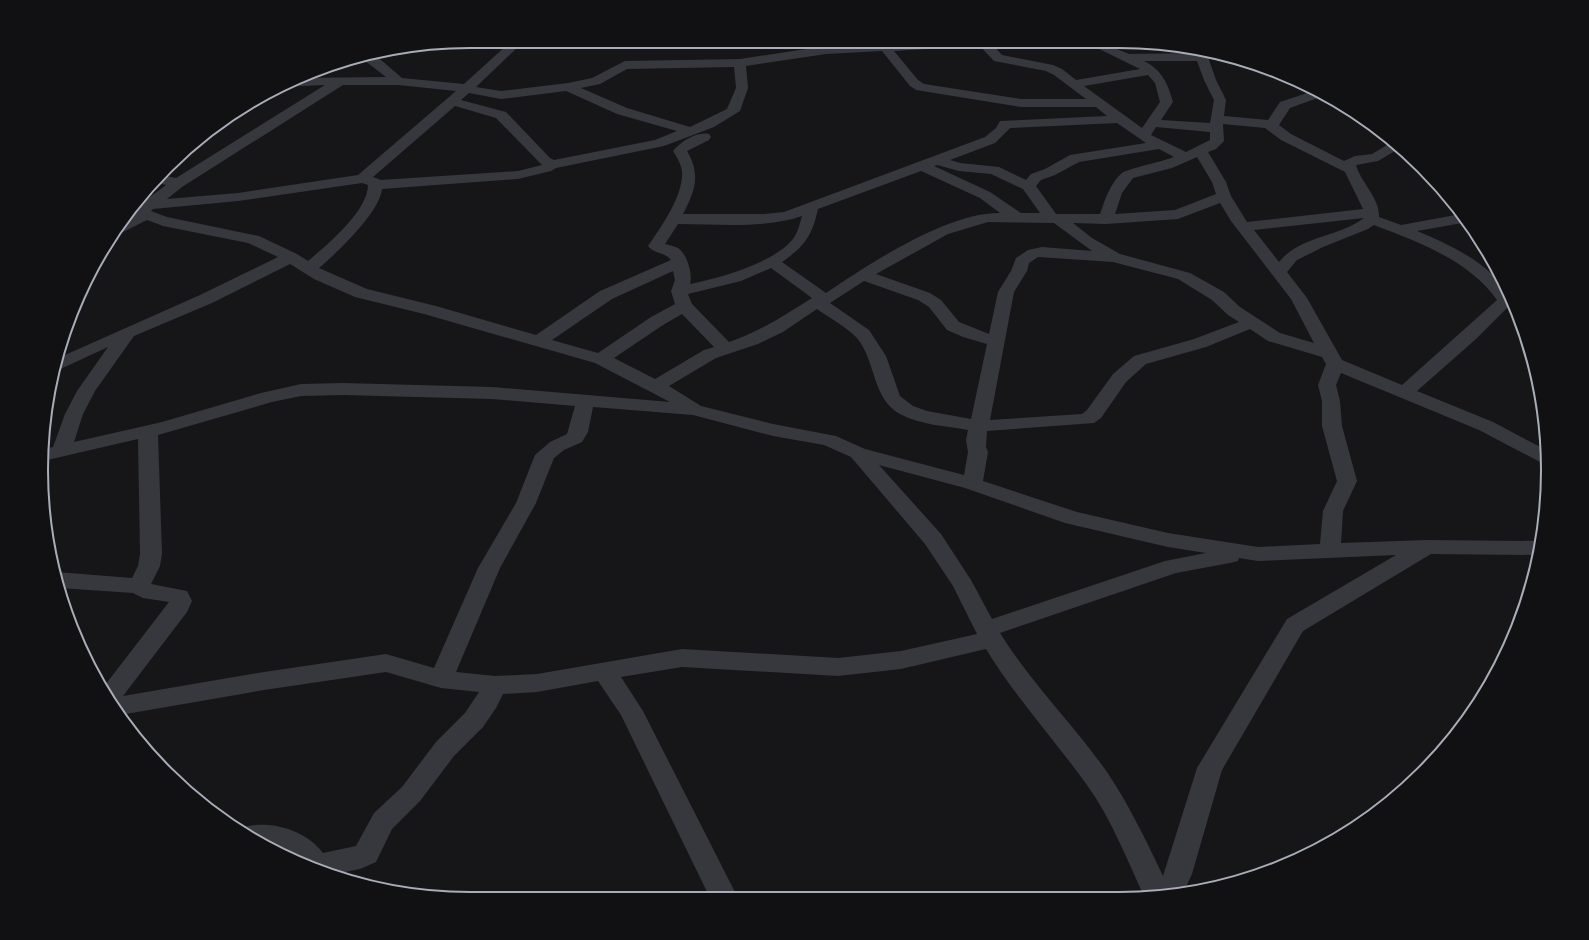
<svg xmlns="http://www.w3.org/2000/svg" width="1589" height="940" viewBox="0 0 1589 940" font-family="Figtree,sans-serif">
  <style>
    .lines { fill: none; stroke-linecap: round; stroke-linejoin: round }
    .minor { fill: #37383d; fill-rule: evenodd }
    .rim { fill: none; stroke: #a8adb8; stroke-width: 2 }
  </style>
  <rect width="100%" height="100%" fill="#161618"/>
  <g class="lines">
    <!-- minor -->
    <path class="minor" d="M1085 42H1101L1129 54 1195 53 1196 52 1207 54 1216 80 1226 100 1224 116 1268 120 1280 102 1313 91 1323 96 1290 108 1279 125 1291 134 1344 161 1355 156 1372 154 1392 142 1400 148 1378 161 1356 165C1361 183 1380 198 1379 217L1401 225 1461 214 1468 222 1417 231C1455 247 1494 265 1513 302L1476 339 1417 391 1493 422 1546 450 1547 464 1540 462 1479 430 1341 373 1336 385 1340 401 1342 426 1357 481 1343 511 1341 543 1427 540 1540 541 1539 555 1431 554 1303 631 1222 770 1192 874 1184 891 1145 898C1127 860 1112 820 1087 785 1054 739 1015 697 986 649L901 669 838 676 682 667 621 677 643 711 738 898H710L621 715 598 681 537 692 503 694 496 708 483 727 454 756 420 801 392 829 376 862 360 869 330 875 240 831 241 828C269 819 306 830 323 853L356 846 374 813 402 787 436 742 465 713 479 692 441 688 386 672 264 690 120 715 102 689 169 602 143 598 133 593 60 588 55 573 57 572 132 578 138 566 140 554 138 439 43 461 44 449 53 447 65 414 77 391 108 347 54 372 56 359 200 295 278 257 248 243 163 226 147 220 119 234 111 235 122 221 133 215 129 213 135 205 138 206 166 185 154 182 160 175 176 178 325 85 278 87 297 78 386 77 360 57 371 55 381 60 402 78 464 84 508 44H521L476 87 501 91 568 83 592 78 625 61 740 59 826 46 873 43H968L966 46 962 47 894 51 918 80 924 84 1021 99H1086L1054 75 1046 71 994 61 977 43H991L1002 55 1053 65 1062 69 1076 80 1140 69ZM882 51 910 86 916 90 1021 107H1096L1107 116 1000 121 996 128 985 137 784 212 764 214H683C695 191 701 175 687 151L709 140 711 137 709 134C697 131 680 142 673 151 677 157 681 164 682 171 684 195 661 227 648 246 654 254 665 252 671 260L600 291 536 335 436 306 367 289 319 268C337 253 380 212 382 189L518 179 551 171 556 168 664 146 714 127 740 111 748 88 746 66 826 54ZM1144 61H1197L1204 80 1214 100 1210 123 1161 120 1173 102C1168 84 1162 70 1144 61ZM734 67 736 88 727 109 690 127 627 108 581 88 600 84 627 69ZM1148 75 1155 83 1160 102 1142 128 1084 86ZM343 85H398L456 91 358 175 238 193 167 199 182 187ZM566 91 617 114 677 131 655 140 554 160 550 158 506 112 461 100 469 93 501 99ZM455 106 496 118 542 165 518 171 381 180 373 177ZM1117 123 1146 143 1070 155 1045 169 1031 174 1026 180 999 167 960 163 950 160 995 143 1010 128ZM1223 124 1265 128 1281 140 1345 172 1363 209 1247 222 1231 196 1226 182 1208 152 1216 149 1224 141ZM1156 127 1210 132V140L1186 152 1151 135ZM1159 149 1174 157C1164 161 1127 169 1122 173 1110 183 1105 200 1100 214H1056L1036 186 1041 180 1055 175 1079 162ZM1197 157 1212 182 1216 194 1175 210 1115 214 1122 193 1133 178 1172 168ZM937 165 959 171 991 174 1023 189 1040 213H1021L990 192 934 166ZM921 171 980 198 1000 213C948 212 869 264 826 293L782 262C805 246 812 236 818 209ZM362 183 368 185C368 211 327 245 308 261L297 254 259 236 167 217 151 211 153 209 238 201ZM1220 203 1231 221 1291 299 1314 343 1280 333 1240 307 1224 292 1190 273 1120 254 1092 238 1073 223 1106 224 1178 219ZM802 216C800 223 798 232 793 239 774 263 719 278 690 284 693 274 687 254 678 248 674 246 669 245 665 244L678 224C717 224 765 229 802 216ZM1364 218C1339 237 1300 236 1279 262L1254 230ZM988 222 1054 223 1092 251 1042 247 1028 250 1016 258 1011 271 998 292 989 334 959 322 941 300 930 293 876 274 948 234ZM1374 225C1418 242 1469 260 1497 300L1402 385 1342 360 1307 298 1287 272 1297 260 1323 247 1368 229ZM1038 257 1113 262 1178 279 1212 300 1228 315 1239 322 1194 339 1134 356 1113 374 1087 410 1082 414 990 420 1014 292 1027 271 1029 263ZM290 264 314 279 355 297 424 314 595 363 670 402 492 387 343 383 301 384 261 393 162 422 74 442 83 414 95 391 134 336 212 303ZM771 268 812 298C785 315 759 332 729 342L692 304 688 294 741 281ZM673 271 675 280 671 291 675 304 651 317 598 353 552 340 612 299ZM864 281 918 300 929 307 947 330 963 337 987 344 971 419 927 411 913 406 900 396 886 356 869 330 830 303ZM817 309C828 317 848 328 857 338 876 361 872 399 900 414 920 425 946 426 968 430L966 440 968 452 964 475 865 449 836 436 773 424 701 406 669 386 716 358 758 344 783 332ZM682 314 714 347 704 350 655 379 614 358 663 325ZM1250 329 1268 341 1322 357 1326 364 1318 385 1322 401V426L1337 481 1323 511 1320 544 1258 547 1168 533 1077 512 983 481 988 452 986 447 987 431 1094 423 1101 418 1126 382 1146 364 1206 347ZM343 395 492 399 575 406 567 434 550 442 535 455 516 503 478 568 434 668 386 654 264 672 123 696 187 612 192 601 187 591 151 584 160 566 162 554 158 435 272 402 301 396ZM593 407 693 415 773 436 824 445 851 457 925 544 953 586 977 634 901 651 838 658 682 649 537 674 495 676 456 672 500 568 536 503 554 458 564 450 582 442 588 432ZM879 465 965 488 1065 523 1168 547 1206 553 1165 561 992 619 971 580 941 534ZM1396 555 1287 619 1197 768 1163 876C1146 840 1129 805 1107 772 1073 724 1031 683 1000 633L1176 573 1230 563 1238 561 1239 558 1258 561Z"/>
  </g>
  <!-- crop -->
  <path d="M0 0H1589V940H0ZM470 48H1119A422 422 0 0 1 1541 470V470A422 422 0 0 1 1119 892H470A422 422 0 0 1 48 470V470A422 422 0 0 1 470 48Z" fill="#111113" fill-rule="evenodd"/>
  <path class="rim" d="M470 48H1119A422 422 0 0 1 1541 470V470A422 422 0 0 1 1119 892H470A422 422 0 0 1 48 470V470A422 422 0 0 1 470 48Z"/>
</svg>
